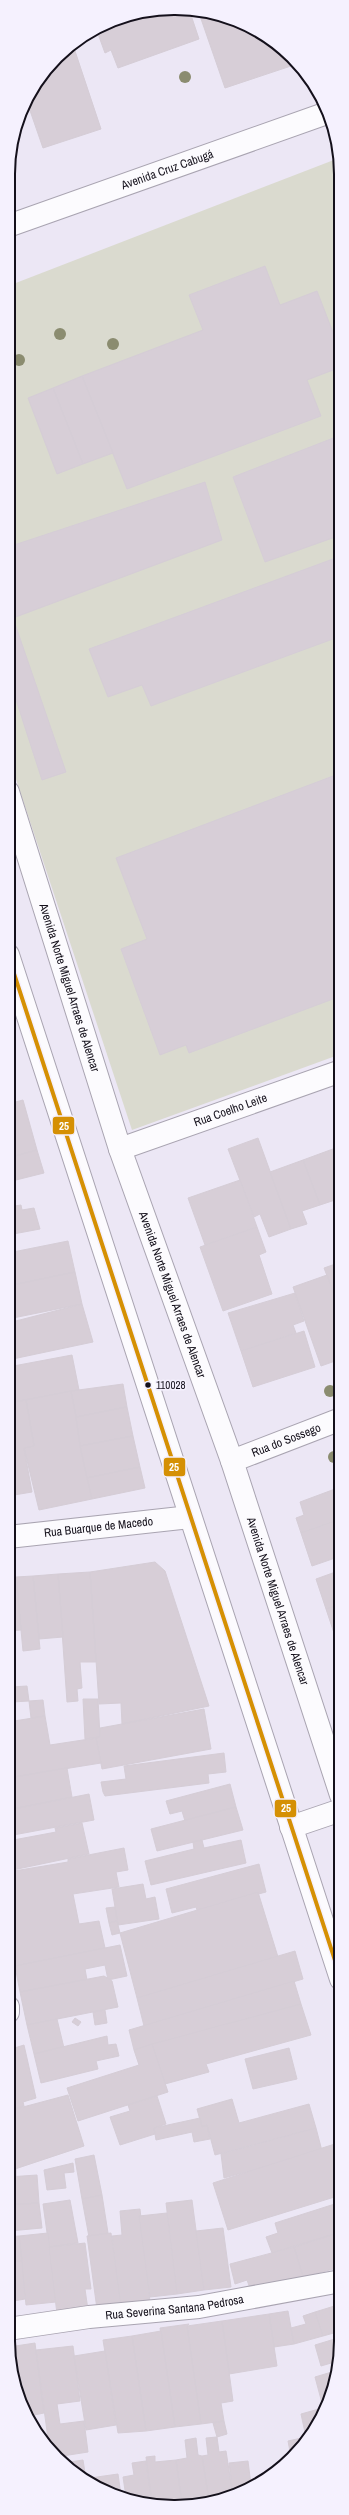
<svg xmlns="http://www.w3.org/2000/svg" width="349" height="2515" viewBox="0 0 349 2515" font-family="'Archivo Narrow',sans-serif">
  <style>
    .green { fill: #dadacf }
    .building { fill: #d7ced7; stroke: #d5cdd6 }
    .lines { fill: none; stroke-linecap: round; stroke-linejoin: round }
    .street-casing { stroke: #a9a4b1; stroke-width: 24 }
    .secondary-casing { stroke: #a9a4b1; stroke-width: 24 }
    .primary-casing { stroke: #a9a4b1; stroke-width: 24 }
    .street { stroke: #fcfbfe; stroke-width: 22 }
    .secondary { stroke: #fcfbfe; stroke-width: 22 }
    .primary { stroke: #fcfbfe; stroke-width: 22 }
    .bus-1-casing { stroke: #f5f1fe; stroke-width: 7 }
    .bus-1 { stroke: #d59004; stroke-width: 4 }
    .tree { fill: #8b8c70 }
    .bus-dot { fill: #14101b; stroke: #f5f1fe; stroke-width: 1.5 }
    .labels { text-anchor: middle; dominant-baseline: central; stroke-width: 3; stroke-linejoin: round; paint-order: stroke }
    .bus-label { font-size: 11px; fill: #14101b; stroke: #f5f1fe; text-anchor: start }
    .street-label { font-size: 12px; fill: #14101b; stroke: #f5f1fe }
    .rim { fill: none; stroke: #14101b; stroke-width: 2 }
    .line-badge { stroke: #f5f1fe; stroke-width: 1.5 }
    .badge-label { font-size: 11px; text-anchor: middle; font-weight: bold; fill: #fff }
  </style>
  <rect width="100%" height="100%" fill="#ece7f5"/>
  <!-- green -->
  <path class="green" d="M339 158 341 1054 132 1130 8 755V286Z"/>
  <!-- building -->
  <g class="building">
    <path d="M186 8 189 9 199 39 118 68 111 50 105 53 97 31 121 17Z"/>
    <path d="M199 13 248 25 292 57 297 64 225 88Z"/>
    <path d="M73 45 101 129 43 148 26 99 65 49Z"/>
    <path d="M265 266 280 305 317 291 341 353V367L307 380 321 416 127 489 82 376 203 330 189 295Z"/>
    <path d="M82 376 113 453 83 464 53 388Z"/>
    <path d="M53 388 83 464 57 474 28 398Z"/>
    <path d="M341 435V535L265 562 233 477Z"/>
    <path d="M205 482 222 540 13 618 8 604V547Z"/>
    <path d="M341 556V636L151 706 142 685 108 697 89 649Z"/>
    <path d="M8 617 13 618 66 772 42 780 8 675Z"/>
    <path d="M341 773V996L189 1053 186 1045 160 1055 121 949 147 939 116 858Z"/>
    <path d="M23 1100 37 1150 8 1158V1104Z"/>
    <path d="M258 1138 291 1229 269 1237 260 1214 254 1217 228 1149Z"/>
    <path d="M341 1146V1198L320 1205 303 1160Z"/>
    <path d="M37 1150 44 1173 8 1182V1158Z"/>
    <path d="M303 1160 320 1205 302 1211 307 1224 291 1229 270 1172Z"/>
    <path d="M240 1180 257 1227 205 1245 188 1198Z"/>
    <path d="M21 1205 22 1210 34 1208 40 1229 8 1235V1207Z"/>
    <path d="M257 1227 266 1252 259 1255 272 1294 223 1311 200 1247Z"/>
    <path d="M68 1241 75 1272 8 1286V1253Z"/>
    <path d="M341 1262V1312L324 1268Z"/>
    <path d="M75 1272 82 1304 8 1319V1286Z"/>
    <path d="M327 1275 341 1313V1366L338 1360 321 1366 293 1287Z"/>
    <path d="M295 1293 304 1321 293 1325 296 1333 241 1351 228 1313Z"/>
    <path d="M82 1304 93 1342 8 1360V1323Z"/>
    <path d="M304 1331 315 1367 253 1387 241 1351Z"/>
    <path d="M72 1355 79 1390 8 1403V1367Z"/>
    <path d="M123 1384 127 1407 76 1417 71 1391Z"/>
    <path d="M71 1391 92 1499 39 1510 24 1448 34 1446 26 1400Z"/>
    <path d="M26 1400 34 1446 24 1448 32 1492 8 1496V1403Z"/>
    <path d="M127 1407 133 1436 80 1446 76 1417Z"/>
    <path d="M133 1436 140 1467 87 1478 80 1446Z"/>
    <path d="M140 1467 145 1488 92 1499 87 1478Z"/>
    <path d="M335 1489 341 1503V1519L301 1533 296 1518 304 1515 300 1502Z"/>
    <path d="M341 1519V1556L312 1566 301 1533Z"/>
    <path d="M155 1562 165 1571 209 1706 122 1724 121 1703 99 1704 90 1572Z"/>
    <path d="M341 1570V1604L326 1609 316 1579Z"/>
    <path d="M90 1572 96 1662H80L82 1688 77 1689 78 1701 67 1702 58 1574Z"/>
    <path d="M58 1574 63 1637 39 1639 33 1576Z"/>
    <path d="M33 1576 40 1649 23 1651 16 1577Z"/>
    <path d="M16 1577 21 1630 8 1631V1578Z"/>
    <path d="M341 1604V1637L336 1639 326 1609Z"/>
    <path d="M27 1686 29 1701 12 1702 11 1687Z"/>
    <path d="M8 1687H11L12 1702H8Z"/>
    <path d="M83 1699H98L100 1737 85 1739Z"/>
    <path d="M43 1700 45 1716 31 1718 29 1701Z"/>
    <path d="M8 1702H12L15 1721 8 1722Z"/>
    <path d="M204 1709 211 1749 102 1769 96 1738 100 1737V1728Z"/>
    <path d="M45 1716 50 1745 96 1738 101 1763 8 1778V1722Z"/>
    <path d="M224 1753 226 1772 208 1774 209 1783 105 1796 103 1792 101 1782 126 1779 124 1766Z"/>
    <path d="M67 1768 72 1797 8 1810V1778Z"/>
    <path d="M230 1784 236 1807 185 1821 182 1811 170 1814 166 1801Z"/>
    <path d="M89 1794 94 1820 8 1836V1810Z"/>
    <path d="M236 1807 243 1830 157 1851 151 1829Z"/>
    <path d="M82 1823 89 1854 8 1871V1841L56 1832 55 1828Z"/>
    <path d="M202 1840 204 1848 241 1840 246 1863 151 1885 145 1861 194 1849 193 1842Z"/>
    <path d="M124 1848 128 1870 116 1872 119 1887 73 1894 79 1924 99 1921 105 1948 15 1966 8 1927V1872L68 1862V1859Z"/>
    <path d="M259 1864 266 1892 197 1910 196 1907 172 1913 166 1889Z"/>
    <path d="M143 1884 146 1899 155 1897 159 1919 118 1925 112 1889Z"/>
    <path d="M258 1892 278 1957 137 1998 120 1933Z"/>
    <path d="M115 1907 117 1921 109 1923 106 1908Z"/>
    <path d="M117 1921 120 1933 112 1935 109 1923Z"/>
    <path d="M120 1945 127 1976 108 1980 105 1965 85 1969 87 1980 20 1992 15 1966Z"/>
    <path d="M295 1951 303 1979 144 2026 137 1998Z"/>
    <path d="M104 1976 112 1981 118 2007 27 2025 20 1992Z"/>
    <path d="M294 1981 301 2004 134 2050 129 2030Z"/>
    <path d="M301 2004 311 2035 206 2064 209 2072 165 2084 152 2044Z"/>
    <path d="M105 2010 107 2023 95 2025 93 2012Z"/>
    <path d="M75 2018 81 2022 78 2026 72 2022Z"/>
    <path d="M57 2019 64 2048 34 2054 27 2025Z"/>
    <path d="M107 2036 108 2045 116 2044 119 2056 96 2061 98 2069 41 2083 34 2054Z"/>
    <path d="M152 2044 168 2092 78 2121 67 2088 139 2065 134 2050Z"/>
    <path d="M24 2045 36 2098 23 2102 24 2106 11 2110 8 2099V2050Z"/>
    <path d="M289 2048 297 2079 253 2089 245 2059Z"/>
    <path d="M68 2095 84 2146 15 2169 8 2150V2111Z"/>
    <path d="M157 2096 166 2124 154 2128 155 2134 120 2145 110 2117 130 2111 128 2105Z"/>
    <path d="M232 2099 239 2123 309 2104 316 2128 215 2155 207 2125 202 2127 197 2109Z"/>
    <path d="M200 2118 202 2127 207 2125 210 2139 194 2142 192 2132 156 2140 154 2128Z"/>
    <path d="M316 2128 322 2151 224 2178 221 2154Z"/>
    <path d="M341 2142V2195L228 2230 213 2183Z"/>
    <path d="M94 2155 102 2195 82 2199 75 2159Z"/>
    <path d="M73 2163 74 2172 64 2173 66 2188 47 2190 44 2170Z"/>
    <path d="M8 2169H16V2176L8 2177Z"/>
    <path d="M37 2175 39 2203 8 2205V2177Z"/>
    <path d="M102 2195 108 2233 89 2237 82 2199Z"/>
    <path d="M70 2200 78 2243 49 2247 43 2204Z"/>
    <path d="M192 2200 204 2290 177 2294 166 2203Z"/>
    <path d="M341 2202V2232L272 2253 266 2237 278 2233 275 2223Z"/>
    <path d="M39 2203 42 2228 9 2231 10 2238H8V2205Z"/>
    <path d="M140 2209 150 2302 120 2305 112 2236 122 2235 120 2211Z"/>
    <path d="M167 2213 177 2294 150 2297 139 2216Z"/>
    <path d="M223 2228 231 2287 204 2290 196 2231Z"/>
    <path d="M341 2232V2267L303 2277 294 2247Z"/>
    <path d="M48 2233 56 2302 26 2305 19 2236Z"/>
    <path d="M111 2233 121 2306 97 2309 87 2236Z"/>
    <path d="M19 2236 22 2261 8 2262V2237Z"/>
    <path d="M85 2243 91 2289H85L88 2310 57 2314 49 2247Z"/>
    <path d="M294 2247 303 2277 251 2291 247 2280 235 2284 230 2264Z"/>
    <path d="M22 2261 25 2299 8 2302V2262Z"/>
    <path d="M341 2304V2331L323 2336 315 2312Z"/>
    <path d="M288 2311 294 2344 274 2347 269 2314Z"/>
    <path d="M315 2312 323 2336 294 2344 291 2328 306 2324 303 2316Z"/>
    <path d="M269 2314 277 2366 229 2374 222 2321Z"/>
    <path d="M222 2321 233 2401 221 2403 224 2421 201 2424 187 2326Z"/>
    <path d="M189 2324 187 2326 201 2424 175 2427 160 2328Z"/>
    <path d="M161 2331 175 2427 146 2431 132 2336Z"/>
    <path d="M341 2332 338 2361 321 2366 315 2345 338 2338 337 2333Z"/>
    <path d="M132 2336 146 2431 118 2433 103 2340Z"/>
    <path d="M35 2343 44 2413 29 2416 21 2404 9 2347Z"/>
    <path d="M73 2346 80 2401 57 2404 60 2424 84 2421 88 2452 56 2457 49 2446 36 2350Z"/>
    <path d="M105 2351 116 2425 86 2430 74 2356Z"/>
    <path d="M335 2371 326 2406 323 2407 315 2377Z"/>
    <path d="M326 2407 324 2414 306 2437 301 2414Z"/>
    <path d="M224 2421 227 2434 217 2437 213 2423Z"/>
    <path d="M217 2437 219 2452 226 2451 233 2496 209 2501 202 2456 208 2455 206 2438Z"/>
    <path d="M306 2437 291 2457 288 2441Z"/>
    <path d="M196 2438 198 2455 202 2456 209 2501 182 2504 176 2460 187 2458 185 2440Z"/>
    <path d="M155 2456V2462L176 2460 182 2504 164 2507 152 2504 146 2457Z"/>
    <path d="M83 2460 86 2479 63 2463Z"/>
    <path d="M146 2461 152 2504 126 2497 123 2477 134 2475 132 2463Z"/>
    <path d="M248 2461 251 2485 233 2496 229 2463Z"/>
    <path d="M118 2474 121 2495 101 2490 91 2482 90 2478Z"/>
  </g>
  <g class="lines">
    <defs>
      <g id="street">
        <path id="s1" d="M120 1149 341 1071"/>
        <path id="s2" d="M232 1461 341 1419"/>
        <path id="s3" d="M8 1537 190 1517"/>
        <path d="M291 1827 341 1810"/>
        <path d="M8 2012V2007"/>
        <path id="s4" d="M8 2329 89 2317 199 2307 341 2281"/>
      </g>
      <g id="secondary">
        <path id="s5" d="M8 226 327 113"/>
      </g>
      <g id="primary">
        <path id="s6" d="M8 792 120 1149 232 1461 341 1795"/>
        <path d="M8 955 341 1979"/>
      </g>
    </defs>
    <!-- street casing -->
    <use href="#street" class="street-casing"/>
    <!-- secondary casing -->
    <use href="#secondary" class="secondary-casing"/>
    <!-- primary casing -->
    <use href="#primary" class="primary-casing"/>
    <!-- street -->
    <use href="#street" class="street"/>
    <!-- secondary -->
    <use href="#secondary" class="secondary"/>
    <!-- primary -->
    <use href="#primary" class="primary"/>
    <defs>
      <path id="bus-1" d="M8 955 341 1979"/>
    </defs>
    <!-- bus-1 casing -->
    <use href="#bus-1" class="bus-1-casing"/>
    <!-- bus-1 -->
    <use href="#bus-1" class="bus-1"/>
  </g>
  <!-- trees -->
  <g class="tree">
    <circle cx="185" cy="77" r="6"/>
    <circle cx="60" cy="334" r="6"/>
    <circle cx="113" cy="344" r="6"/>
    <circle cx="19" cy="360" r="6"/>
    <circle cx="330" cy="1391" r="6"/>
    <circle cx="334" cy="1457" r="6"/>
  </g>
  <!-- markers -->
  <circle class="bus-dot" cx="148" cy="1385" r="3.5"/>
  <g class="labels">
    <!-- bus labels -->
    <g class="bus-label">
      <text x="156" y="1385">110028</text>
    </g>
    <!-- street labels -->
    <g class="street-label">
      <text stroke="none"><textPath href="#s5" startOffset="169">Avenida Cruz Cabugá</textPath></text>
      <text stroke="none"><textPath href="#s6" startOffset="205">Avenida Norte Miguel Arraes de Alencar</textPath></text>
      <text stroke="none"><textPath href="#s1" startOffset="117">Rua Coelho Leite</textPath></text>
      <text stroke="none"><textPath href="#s6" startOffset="529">Avenida Norte Miguel Arraes de Alencar</textPath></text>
      <text stroke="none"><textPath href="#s2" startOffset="58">Rua do Sossego</textPath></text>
      <text stroke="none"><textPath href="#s3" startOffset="91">Rua Buarque de Macedo</textPath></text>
      <text stroke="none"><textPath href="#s6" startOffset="853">Avenida Norte Miguel Arraes de Alencar</textPath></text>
      <text stroke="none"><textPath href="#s4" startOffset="168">Rua Severina Santana Pedrosa</textPath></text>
    </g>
  </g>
  <!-- crop -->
  <path d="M0 0H349V2515H0ZM174 15H175A159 159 0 0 1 334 174V2341A159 159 0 0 1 175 2500H174A159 159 0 0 1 15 2341V174A159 159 0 0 1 174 15Z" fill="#f5f1fe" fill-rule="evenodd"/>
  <path class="rim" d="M174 15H175A159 159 0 0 1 334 174V2341A159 159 0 0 1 175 2500H174A159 159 0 0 1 15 2341V174A159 159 0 0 1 174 15Z"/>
  <g class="line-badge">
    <rect x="52" y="1116" width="23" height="19" rx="4" fill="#d59004"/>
    <rect x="163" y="1457" width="23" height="20" rx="4" fill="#d59004"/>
    <rect x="274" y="1799" width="23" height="19" rx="4" fill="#d59004"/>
  </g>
  <g class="badge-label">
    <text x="64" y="1130">25</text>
    <text x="174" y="1471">25</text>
    <text x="286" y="1812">25</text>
  </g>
</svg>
